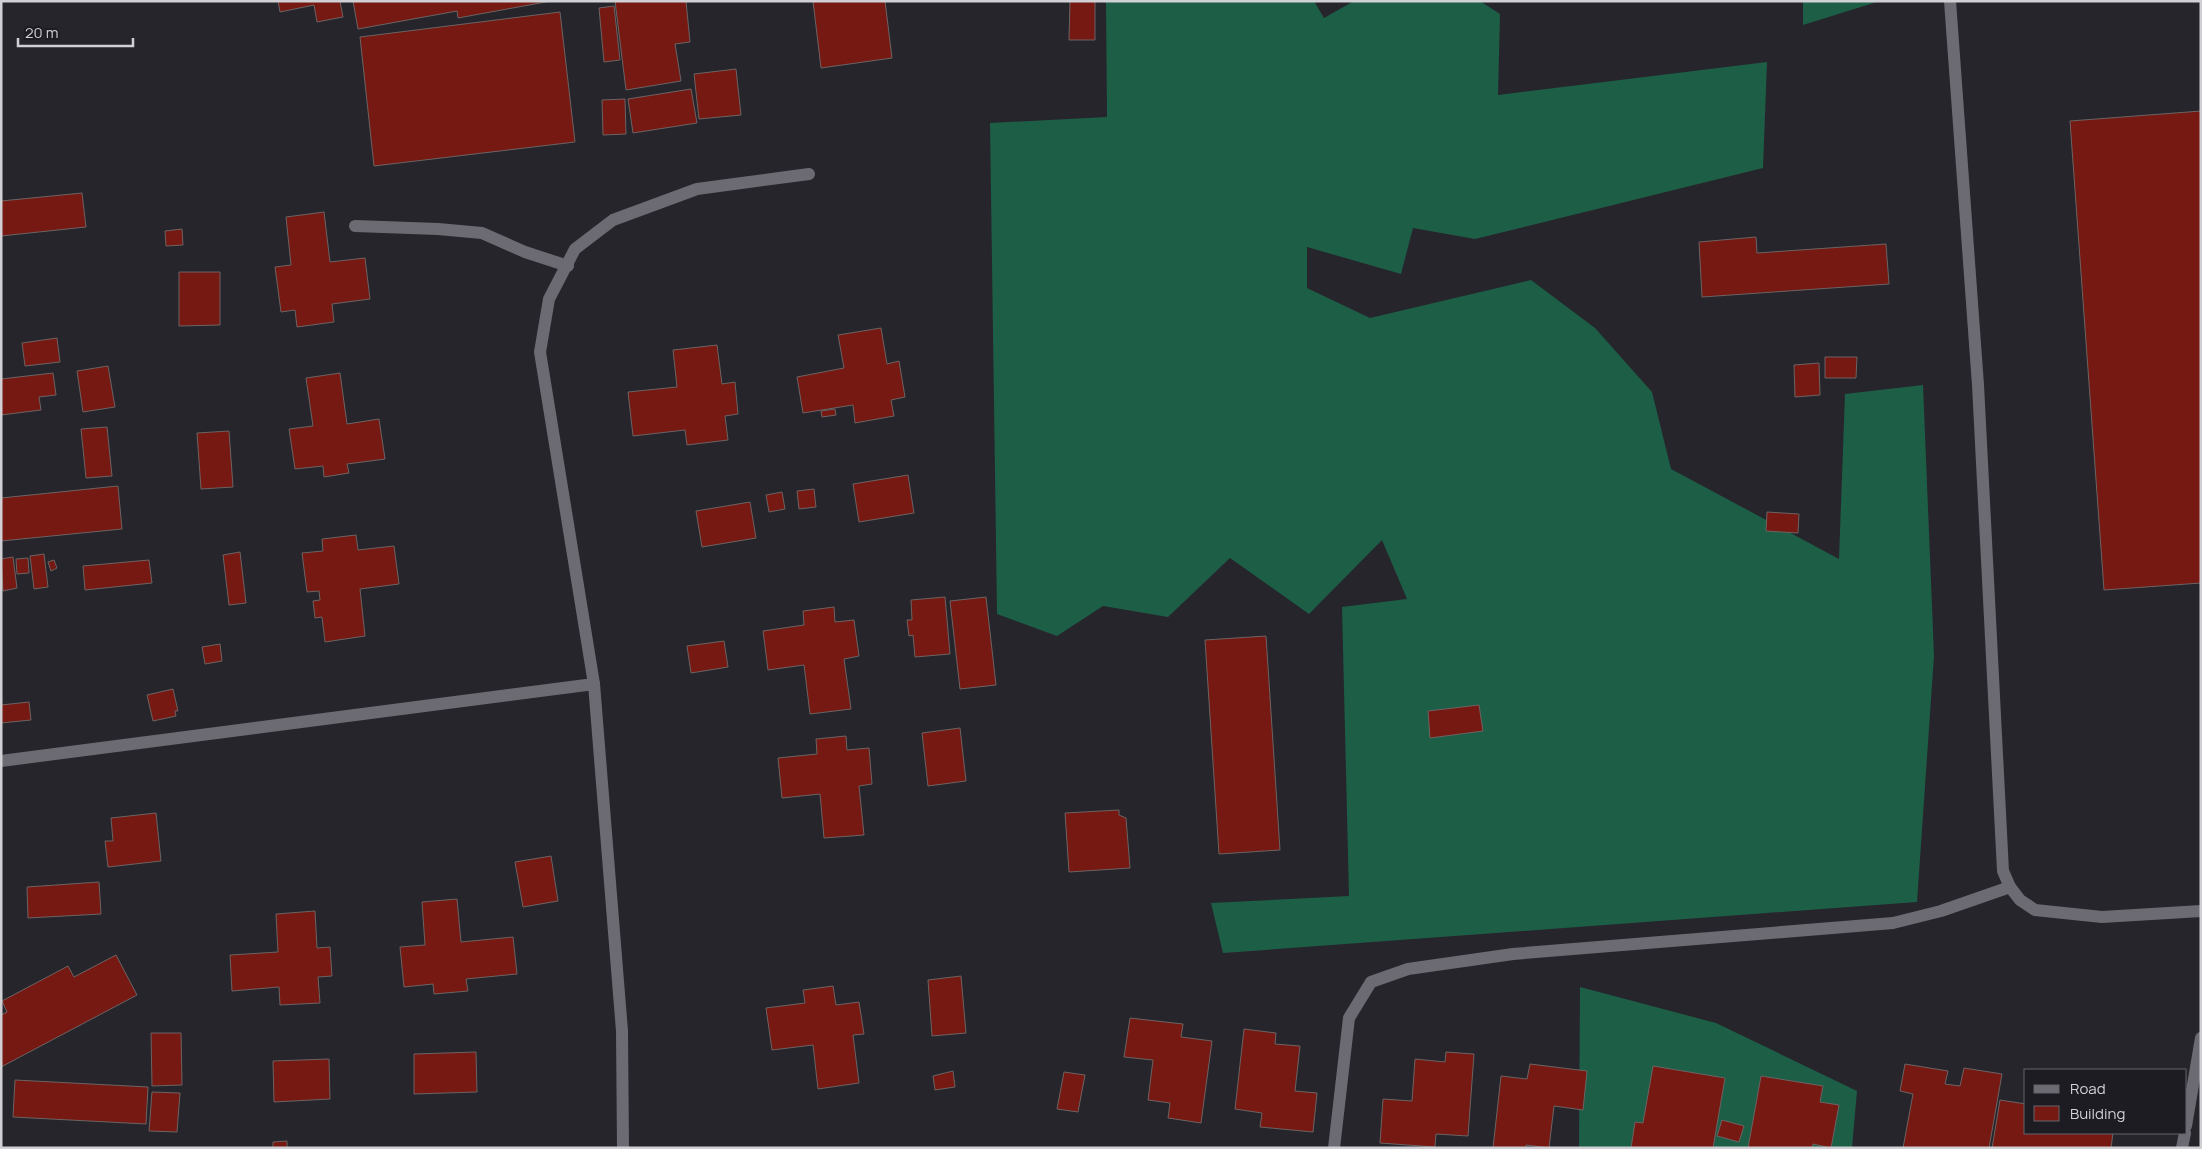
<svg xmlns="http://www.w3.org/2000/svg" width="2202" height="1149" viewBox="0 0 2202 1149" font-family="Manrope,sans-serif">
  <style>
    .forest { fill: #1d5e46 }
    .building { fill: #771913; stroke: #6c6362 }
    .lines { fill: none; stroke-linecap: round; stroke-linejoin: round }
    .street { stroke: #6c6b73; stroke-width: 12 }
  </style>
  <rect width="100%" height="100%" fill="#26252c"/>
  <!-- forest -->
  <g class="forest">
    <path d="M1106 1H1314L1324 18 1354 1H1480L1500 14 1498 95 1767 62 1763 168 1475 239 1413 228 1401 274 1307 247V288L1370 318 1531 280 1595 328 1652 392 1671 469 1839 559 1845 394 1923 385 1934 656 1917 902 1223 953 1211 903 1349 896 1342 607 1407 599 1382 540 1309 614 1230 558 1168 617 1103 606 1057 636 997 614 990 123 1107 117Z"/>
    <path d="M1803 1H1880L1803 25Z"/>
    <path d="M1580 987 1716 1023 1857 1091 1852 1148H1579Z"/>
  </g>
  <!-- building -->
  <g class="building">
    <path d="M278 1H340L343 17 317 22 314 5 280 12Z"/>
    <path d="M353 1H551L458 18 457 11 358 29Z"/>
    <path d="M615 1H686L690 42 675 44 681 81 626 90Z"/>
    <path d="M813 1H885L892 58 821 68Z"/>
    <path d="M1070 1H1095V40H1069Z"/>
    <path d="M614 6 620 60 604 62 599 8Z"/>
    <path d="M560 12 575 142 374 166 360 37Z"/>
    <path d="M736 69 741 115 699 119 694 74Z"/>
    <path d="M691 89 697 123 633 133 628 99Z"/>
    <path d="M625 99 626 134 603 135 602 100Z"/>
    <path d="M2201 111V583L2104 590 2070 121Z"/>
    <path d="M82 193 86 227 1 236V201Z"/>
    <path d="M324 212 330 262 365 258 370 299 332 304 334 322 297 327 295 310 281 312 275 267 291 265 286 217Z"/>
    <path d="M182 229 183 245 166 246 165 231Z"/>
    <path d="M1756 237 1757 253 1886 244 1889 284 1702 297 1699 242Z"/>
    <path d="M179 272H220V325L179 326Z"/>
    <path d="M881 328 887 364 899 361 905 397 891 400 894 416 855 423 853 405 803 413 797 377 844 368 838 335Z"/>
    <path d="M57 338 60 362 25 366 22 343Z"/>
    <path d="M717 345 722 384 735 382 738 414 725 416 728 440 687 445 685 430 633 436 628 392 677 387 673 350Z"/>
    <path d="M1825 357H1857L1856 378H1825Z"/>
    <path d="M1819 363 1820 395 1795 397 1794 365Z"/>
    <path d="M108 366 115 407 83 412 77 371Z"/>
    <path d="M53 373 56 395 39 397 41 410 1 415V379Z"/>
    <path d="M340 373 347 424 379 419 385 459 347 464 349 473 324 477 323 466 295 469 289 429 313 426 306 378Z"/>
    <path d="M835 409 836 415 822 417 821 411Z"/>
    <path d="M107 427 112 476 86 478 81 429Z"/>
    <path d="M229 431 233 487 201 489 197 433Z"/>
    <path d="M908 475 914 513 859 522 853 484Z"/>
    <path d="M118 486 122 529 1 541V498Z"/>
    <path d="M814 489 816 507 799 509 797 491Z"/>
    <path d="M782 492 785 509 769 512 766 495Z"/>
    <path d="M750 502 756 538 702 547 696 511Z"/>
    <path d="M1767 512 1799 514 1798 533 1766 531Z"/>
    <path d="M356 535 358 550 394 546 399 584 360 589 365 636 325 642 322 617 315 618 313 601 320 600 319 591 307 592 302 553 323 551 322 539Z"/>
    <path d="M240 552 246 603 229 605 223 555Z"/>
    <path d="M44 554 48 587 34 589 30 556Z"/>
    <path d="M13 557 17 588 3 591 1 559Z"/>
    <path d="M28 558 29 573 17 574 16 559Z"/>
    <path d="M54 560 57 568 51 571 48 562Z"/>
    <path d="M149 560 152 583 85 590 83 566Z"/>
    <path d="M945 597 950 654 915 657 913 635 909 636 907 620H912L911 600Z"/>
    <path d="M986 597 996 685 960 689 950 601Z"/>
    <path d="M834 607 835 622 854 620 859 656 844 659 851 709 810 714 804 665 768 670 763 631 804 625 803 611Z"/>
    <path d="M1266 636 1280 850 1219 854 1205 640Z"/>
    <path d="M724 641 728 667 691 673 687 646Z"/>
    <path d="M220 644 222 661 205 664 202 647Z"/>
    <path d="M173 689 178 711H175L176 716 153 721 147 695Z"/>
    <path d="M29 702 31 720 1 723V705Z"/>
    <path d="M1479 705 1483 731 1430 738 1428 711Z"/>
    <path d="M960 728 966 781 928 786 922 733Z"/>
    <path d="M846 736 847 750 869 748 872 784 859 786 864 835 824 838 820 794 782 798 778 758 817 754 816 739Z"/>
    <path d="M1119 810V815L1126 818 1130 868 1069 872 1065 813Z"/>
    <path d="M156 813 161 861 108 867 105 841H113L111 818Z"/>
    <path d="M551 856 558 901 523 907 515 862Z"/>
    <path d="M99 882 101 914 28 918 27 887Z"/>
    <path d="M457 899 461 942 513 937 517 974 466 979 468 991 434 994 433 984 404 987 400 947 425 945 422 902Z"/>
    <path d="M315 911 317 948 330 947 332 976 318 977 320 1003 280 1005 279 987 232 991 230 955 278 952 276 914Z"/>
    <path d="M116 955 137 995 1 1067V1015L7 1012 2 1001 68 966 74 977Z"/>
    <path d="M961 976 966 1033 932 1036 928 980Z"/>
    <path d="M833 986 836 1005 859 1002 864 1034 853 1035 859 1083 818 1089 813 1045 772 1050 766 1008 805 1003 803 990Z"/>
    <path d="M1130 1018 1183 1024 1181 1037 1212 1041 1201 1123 1168 1118 1170 1103 1148 1100 1153 1060 1124 1057Z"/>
    <path d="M1244 1029 1276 1033 1275 1044 1300 1046 1295 1091 1317 1093 1313 1132 1260 1127 1262 1113 1235 1109Z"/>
    <path d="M151 1033H181L182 1085 152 1086Z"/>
    <path d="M476 1052 477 1092 414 1094V1054Z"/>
    <path d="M1446 1052 1474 1054 1468 1136 1436 1134 1435 1147 1380 1143 1383 1099 1412 1101 1415 1059 1445 1062Z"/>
    <path d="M329 1059 330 1099 274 1102 273 1061Z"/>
    <path d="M1530 1064 1587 1071 1583 1110 1554 1106 1549 1148 1526 1145V1148H1493L1501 1076 1527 1079Z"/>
    <path d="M1905 1064 1948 1071 1945 1084 1960 1086 1964 1068 2002 1074 1989 1148H1903L1913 1094 1900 1091Z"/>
    <path d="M1653 1066 1725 1078 1713 1148H1631L1635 1122 1643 1123Z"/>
    <path d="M953 1071 955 1087 935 1090 933 1076Z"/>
    <path d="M1064 1072 1085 1075 1078 1112 1057 1109Z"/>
    <path d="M1761 1076 1823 1086 1820 1102 1839 1105 1831 1148 1813 1144 1812 1148H1748Z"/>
    <path d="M15 1080 148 1087 146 1124 13 1117Z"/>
    <path d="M152 1092 180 1093 177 1132 149 1131Z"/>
    <path d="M2000 1100 2026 1104V1133H2113L2111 1148H1992Z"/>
    <path d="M1722 1120 1744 1126 1739 1142 1717 1136Z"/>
    <path d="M287 1141V1148H273V1142Z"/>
  </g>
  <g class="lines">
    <!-- street -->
    <g class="street">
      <path d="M1950 1 1978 385 2003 871 2010 887 2020 900 2035 910 2102 917 2201 911"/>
      <path d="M355 226 438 229 482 233 525 252 568 266"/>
      <path d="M1 761 594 684"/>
      <path d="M2186 1126 2201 1038"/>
      <path d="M623 1148 622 1031 594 684 540 352 549 299 575 249 613 220 697 189 809 174"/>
      <path d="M1334 1148 1349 1018 1371 982 1408 969 1513 954 1893 923 1941 911 2010 887"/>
      <path d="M2182 1148 2185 1133"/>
    </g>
  </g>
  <!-- border -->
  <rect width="2202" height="1149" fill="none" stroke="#d1d1d5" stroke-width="5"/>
  <!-- legend -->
  <rect x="2024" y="1069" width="162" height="65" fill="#1d1c22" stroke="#65646a"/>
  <rect x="2034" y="1085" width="25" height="8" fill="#6c6b73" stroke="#65646a"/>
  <text x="2070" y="1094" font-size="15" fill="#d1d1d5">Road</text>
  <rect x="2034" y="1106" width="25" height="15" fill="#771913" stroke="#65646a"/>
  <text x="2070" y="1119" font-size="15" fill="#d1d1d5">Building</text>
  <!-- scale -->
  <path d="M18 38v8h115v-8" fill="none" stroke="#d1d1d5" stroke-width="2.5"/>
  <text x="25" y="38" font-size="15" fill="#d1d1d5" stroke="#1d1c22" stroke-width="4" paint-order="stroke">20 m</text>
</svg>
